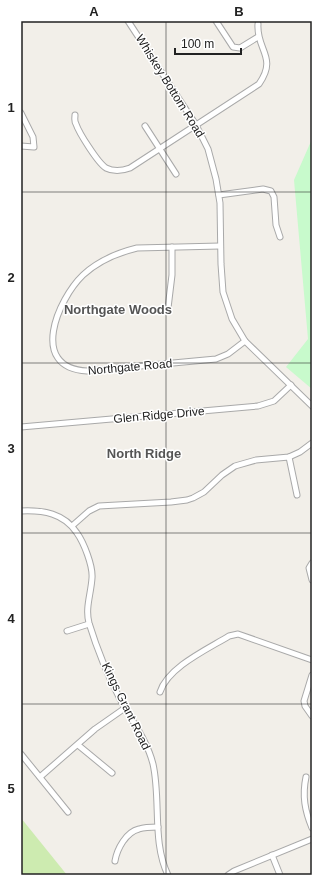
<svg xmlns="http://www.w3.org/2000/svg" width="333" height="896" viewBox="0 0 333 896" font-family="Arial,sans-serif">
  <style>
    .grass { fill: #cdebb0 }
    .park { fill: #c8facc }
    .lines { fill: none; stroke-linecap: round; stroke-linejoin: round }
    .minor-casing { stroke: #a9a9a9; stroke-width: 7 }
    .minor { stroke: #fff; stroke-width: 5 }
    .grid { fill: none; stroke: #222; stroke-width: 1; stroke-opacity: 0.55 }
    .labels { text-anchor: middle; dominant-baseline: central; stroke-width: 3; stroke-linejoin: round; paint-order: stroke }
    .street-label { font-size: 12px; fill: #222; stroke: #fff }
    .neighbourhood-label { font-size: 13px; font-weight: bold; fill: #555; stroke: #fff }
    .neatline { fill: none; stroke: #222; stroke-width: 1.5 }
    .grid-label { font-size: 13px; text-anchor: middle; font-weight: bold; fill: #222 }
  </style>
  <rect width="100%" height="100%" fill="#f2efe9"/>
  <!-- grass -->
  <path class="grass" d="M21 818 67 875H21Z"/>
  <!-- park -->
  <path class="park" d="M312 139V389L286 367 308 339 294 180Z"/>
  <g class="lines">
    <defs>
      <g id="minor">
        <path d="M128 21 196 125 208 149 216 179 220 203 221 264 223 292 232 319 245 341 312 406"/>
        <path d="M216 21 233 47 240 48 258 37"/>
        <path d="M21 113 33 137 34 147 21 146"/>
        <path d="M75 115C75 118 74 121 76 124 79 133 98 163 106 168 114 172 122 171 130 168L259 84C278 57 256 50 258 24"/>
        <path d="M145 126 176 174"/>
        <path d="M219 195 263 189 271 191 274 197 276 225 280 237"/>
        <path d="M220 246 137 248C117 253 98 261 83 275 58 299 28 368 87 371L216 359 228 354 245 341"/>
        <path d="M168 308 172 275V247"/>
        <path d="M21 427 258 406 274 401 291 385"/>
        <path d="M289 457 297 495"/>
        <path d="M21 511C43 510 64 513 77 533 84 543 93 566 92 578 91 594 85 608 89 623 97 649 108 676 120 699 132 721 147 740 153 764 161 799 152 843 168 875"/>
        <path d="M72 526 89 511 99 506 171 502 187 500 193 498 204 492 222 475 235 466 256 460 289 457 300 452 312 443"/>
        <path d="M312 563 309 568 312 580"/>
        <path d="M67 631 89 624"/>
        <path d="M312 675 304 701 305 706 312 716"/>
        <path d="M160 692C168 667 208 649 229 636L238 634 312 660"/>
        <path d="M78 745 112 773"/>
        <path d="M21 754 68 812"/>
        <path d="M40 777 95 729 125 708"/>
        <path d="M306 777C302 796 305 811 312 828"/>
        <path d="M272 855 280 875"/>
        <path d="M115 861C117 849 126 832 139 829 145 827 152 827 158 827"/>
        <path d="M228 875 234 871 312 839"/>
      </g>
    </defs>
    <!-- minor casing -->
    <use href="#minor" class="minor-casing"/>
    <!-- minor -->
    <use href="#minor" class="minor"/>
  </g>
  <!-- grid -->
  <path class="grid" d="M166 21V875M21 192H312M21 363H312M21 533H312M21 704H312"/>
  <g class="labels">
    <!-- street labels -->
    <g class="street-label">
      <text transform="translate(170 86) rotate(58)">Whiskey Bottom Road</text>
      <text transform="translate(130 367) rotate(-5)">Northgate Road</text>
      <text transform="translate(159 415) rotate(-5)">Glen Ridge Drive</text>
      <text transform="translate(126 706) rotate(64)">Kings Grant Road</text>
    </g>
    <!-- neighbourhood labels -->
    <g class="neighbourhood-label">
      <text x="118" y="309">Northgate Woods</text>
      <text x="144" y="453">North Ridge</text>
    </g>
  </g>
  <!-- border -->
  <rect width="333" height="896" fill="none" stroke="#ffffff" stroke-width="44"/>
  <!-- scale -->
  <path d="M175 48v6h66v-6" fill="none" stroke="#222222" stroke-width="2"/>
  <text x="181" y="48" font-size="12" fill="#222222" stroke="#ffffff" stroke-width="3" paint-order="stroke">100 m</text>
  <rect x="22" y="22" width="289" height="852" class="neatline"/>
  <g class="grid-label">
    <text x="94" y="16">A</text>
    <text x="239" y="16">B</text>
    <text x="11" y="112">1</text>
    <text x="11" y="282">2</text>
    <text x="11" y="453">3</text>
    <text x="11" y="623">4</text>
    <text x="11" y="793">5</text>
  </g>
</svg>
